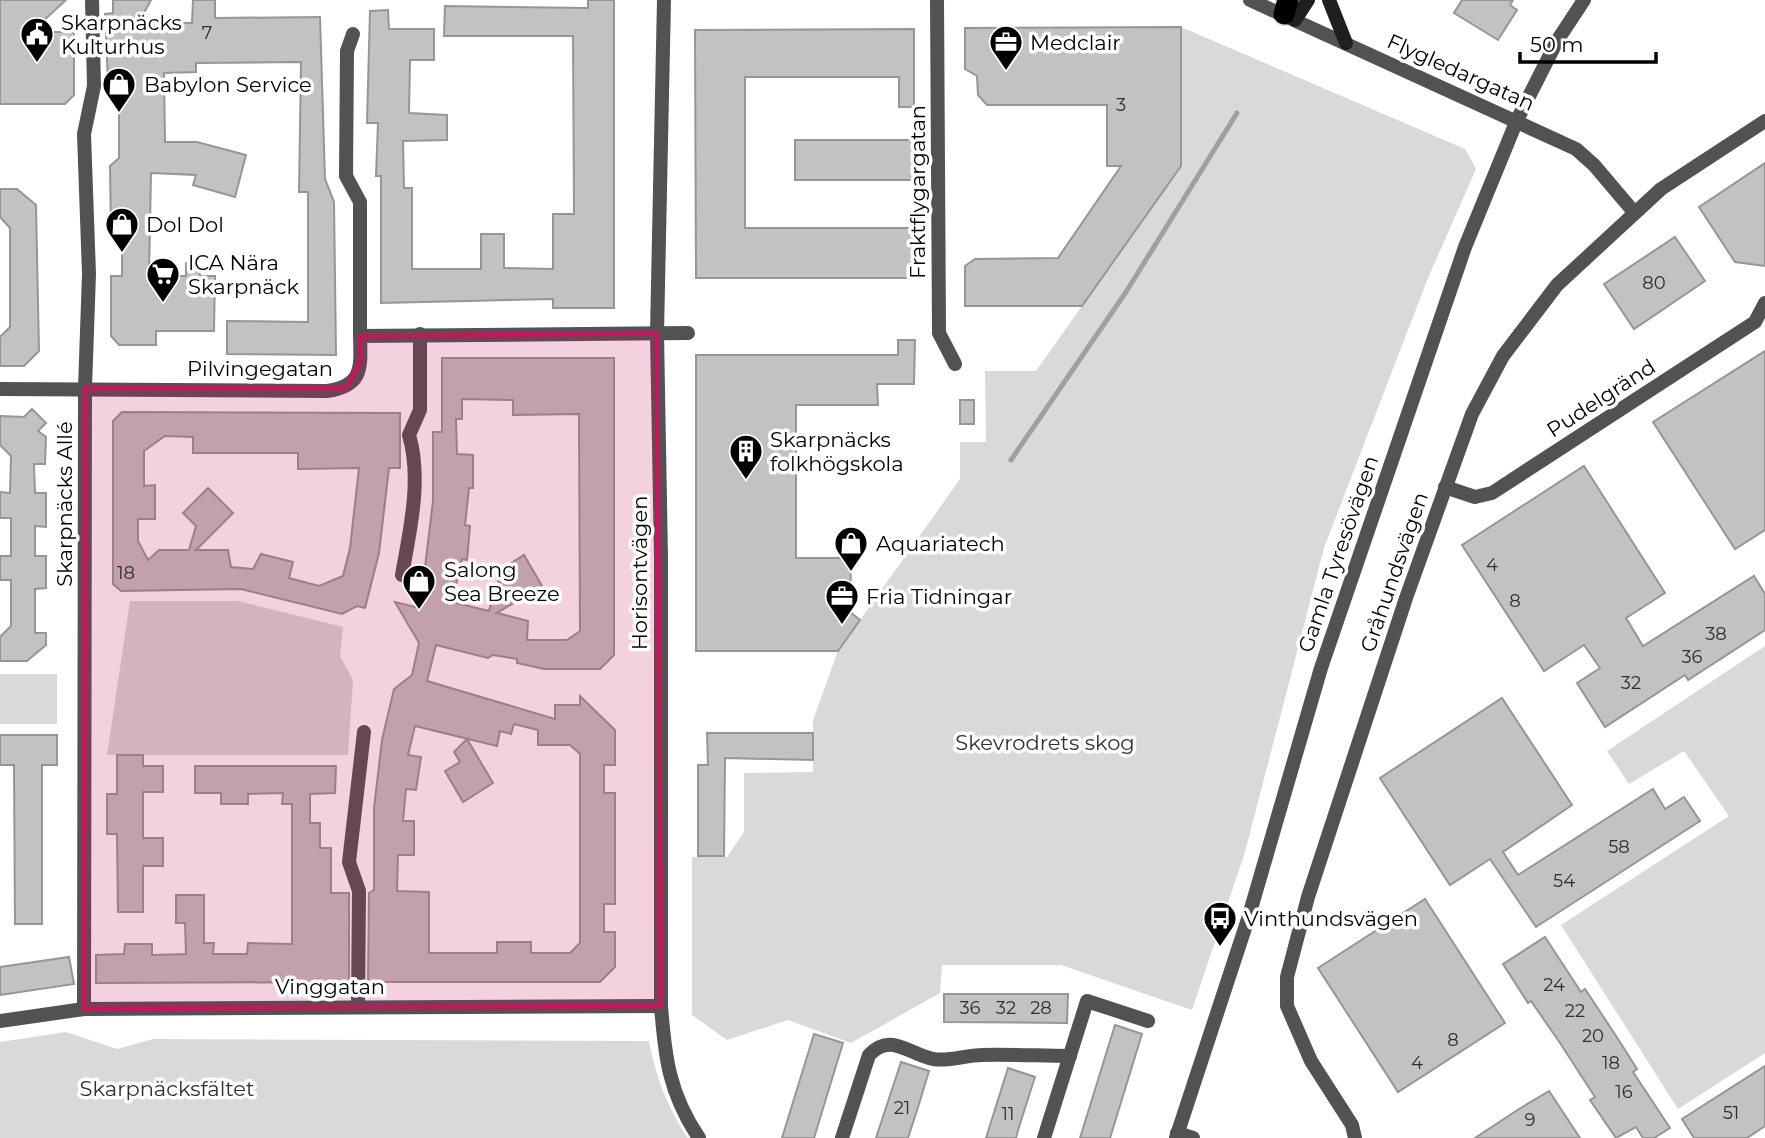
<svg xmlns="http://www.w3.org/2000/svg" width="1765" height="1138" viewBox="0 0 1765 1138" font-family="Montserrat,sans-serif">
  <style>
    .green { fill: #d9d9d9 }
    .lines { fill: none; stroke-linecap: round; stroke-linejoin: round }
    .stream { stroke: #a0a0a0; stroke-width: 5 }
    .building { fill: #c2c2c2; stroke: #969696; stroke-width: 2; fill-rule: evenodd }
    .motorway-casing { stroke: #dbdbdb; stroke-width: 24 }
    .minor { stroke: #525252; stroke-width: 14 }
    .tertiary { stroke: #525252; stroke-width: 14 }
    .secondary { stroke: #1f1f1f; stroke-width: 14 }
    .motorway { stroke: #000; stroke-width: 21 }
    .marked { fill: #c2185b; fill-opacity: 0.2; stroke: #c2185b; stroke-width: 5; stroke-linejoin: round }
    .labels { text-anchor: middle; dominant-baseline: central; stroke-width: 7; stroke-linejoin: round; paint-order: stroke }
    .number-label { font-size: 18px; fill: #303030 }
    .poi-label { font-size: 21px; fill: #000; stroke: #fff; text-anchor: start }
    .street-label { font-size: 21px; fill: #000; stroke: #fff }
    .park-label { font-size: 21px; fill: #303030; stroke: #fff }
  </style>
  <rect width="100%" height="100%" fill="#fff"/>
  <!-- green -->
  <g class="green">
    <path d="M1181 27 1465 149 1476 169 1428 278 1324 548 1245 852 1192 1010 1061 965H942L940 993 851 1043 788 1020 727 1040 692 1015V857H727L744 832V773L813 772V720L838 651 960 479V442H986L985 371H1036L1181 166Z"/>
    <path d="M130 601H238L343 627 340 656 353 680 348 755H107Z"/>
    <path d="M1765 646V1053L1678 1109 1561 925 1729 816 1684 751 1629 784 1607 751Z"/>
    <rect x="0" y="674" width="57" height="50"/>
    <path d="M66 1032 117 1049 153 1039 649 1041C656 1077 667 1107 688 1138H0V1042Z"/>
  </g>
  <g class="lines">
    <!-- stream -->
    <path class="stream" d="M1011 460 1126 292 1237 113"/>
  </g>
  <!-- building -->
  <g class="building">
    <path d="M0 0H66L31 32H74V95L65 104H0Z"/>
    <path d="M113 0H151L139 22 192 23 193 0H215V18L320 17 325 179 334 202 336 355 227 354V321L308 322V192H299L301 62 196 63V72L164 73 165 142H197L246 155 235 197 193 185 196 175 151 173 149 276H186V263L199 264 200 276H215L214 331H156V345H119L111 336V276H122V239L111 231 110 166 119 158V82H108L105 14 113 13Z"/>
    <path d="M588 0H614V308H553V299L381 303V176H376L378 123H367L370 11 388 10 389 29H434V60H410L409 113 447 115V140L403 141 404 188H412V269H481V234H504V268L553 269V214H574L573 36H444L445 6 588 8Z"/>
    <path d="M1462 0H1513L1510 5 1517 10 1498 40 1454 13Z"/>
    <path d="M1181 27V166L1082 306H965V266L975 259 1058 258 1121 166H1107V105H987L978 95 977 76 965 69V28Z"/>
    <path d="M914 29V107H899V77H745V228H914L915 278H696L695 30Z"/>
    <rect x="795" y="140" width="119" height="40"/>
    <path d="M1765 163V266L1735 262 1699 207Z"/>
    <path d="M0 189H17L36 205 39 351 24 366H0V337L10 327V228L0 217Z"/>
    <path d="M1675 237 1705 281 1634 329 1604 284Z"/>
    <path d="M898 340H915L914 384H877L878 405H796V558H851L850 612 860 620 838 651H696V355H898Z"/>
    <path d="M1765 351V530L1735 549 1653 422Z"/>
    <path d="M442 358H614V655L600 669H544L517 663V659L493 655 488 658 436 645 427 681 555 719V705H580V696L615 730V765H604V793H615V904H604V932H615V967L600 982H368L369 893 374 890V808L382 740 394 689 412 675 419 643 395 602 415 607 425 567 433 501V432H442ZM462 399 513 400V415L579 414 580 631 567 640H527L528 621 497 613 542 586 524 555 494 574 503 589 493 596 489 611 452 602 462 559 467 560 470 526 465 525 469 488H473V455L457 454 456 419H462ZM514 724 538 730V745H570L580 754V943L570 953H531V942H497V953H429V892L397 891 398 855H414V821H403L406 789 416 790 421 757 408 755 415 726 497 746 500 731 511 734Z"/>
    <rect x="960" y="400" width="14" height="24"/>
    <path d="M32 409 46 423 38 431 46 437 45 464H34L35 493H46V527L35 526V556H46V588L35 589V633H46V645L27 661H0V637L11 626V580H0V556H11V518H0V492L10 493 11 456 0 445V416L24 417Z"/>
    <path d="M122 412 400 413V468H389L379 553 365 608 357 606 342 614 241 589 121 591 113 584V421ZM165 436 193 437V453H298V469L359 468 350 548 343 576 319 586 289 578 293 562 261 554 253 569 231 567 228 550H196L233 513 208 488 183 513 196 526 189 550H159L148 560 138 541V519H155V485L144 486V451Z"/>
    <path d="M1584 466 1665 593 1626 618 1643 646 1754 576 1765 594V630L1688 680 1685 675 1605 727 1577 683 1600 668 1584 645 1544 671 1462 545Z"/>
    <path d="M1502 698 1572 805 1503 852 1518 875 1653 789 1665 809 1684 797 1700 821 1536 927 1490 859 1450 885 1380 778Z"/>
    <path d="M707 733H813V760L725 758 724 856H698V765H708Z"/>
    <path d="M0 735H57V765H42V924H15L14 765H0Z"/>
    <path d="M467 739 493 783 463 802 445 771 460 762 454 752Z"/>
    <path d="M117 755H143V766H163V792H143V838H163V866H143V912H118L117 834H107V794H117Z"/>
    <path d="M195 766H336L335 793 310 794V823H320V848H331V893H349V982L96 983V955L124 954 125 944H152V955L186 954 185 923H176V895H204V943H214L213 954H247L248 943 292 944V804H282L283 793 248 794V804H221V793H195Z"/>
    <path d="M1425 899 1505 1023 1398 1092 1318 968Z"/>
    <path d="M1545 937 1581 992 1585 989 1620 1042 1637 1069 1633 1072 1670 1128 1654 1138H1643L1636 1127 1616 1138 1590 1100 1595 1097 1560 1043 1531 1001 1528 1003 1503 964Z"/>
    <path d="M69 957 74 984 0 995V967Z"/>
    <path d="M944 994H1068L1067 1023 944 1022Z"/>
    <path d="M1115 1025 1142 1034 1110 1138H1080Z"/>
    <path d="M814 1034 843 1043 828 1092 814 1138H782Z"/>
    <path d="M901 1062 929 1071 919 1104 908 1138H876Z"/>
    <path d="M1765 1066V1126L1747 1138H1694L1682 1119Z"/>
    <path d="M1008 1068 1035 1077 1019 1127 1016 1138H986Z"/>
    <path d="M1549 1091 1580 1138H1475L1519 1109Z"/>
  </g>
  <g class="lines">
    <defs>
      <path id="motorway" d="M1284 14 1288 0"/>
    </defs>
    <!-- motorway casing -->
    <use href="#motorway" class="motorway-casing"/>
    <!-- minor -->
    <g class="minor">
      <path d="M664 0 657 333 661 558V1006C665 1058 669 1093 699 1138"/>
      <path d="M937 0 939 333 955 364"/>
      <path d="M1250 0 1576 149 1594 165 1633 211"/>
      <path d="M353 34 347 51 346 176 360 202V336"/>
      <path d="M0 389 327 391C363 386 361 368 360 336L688 333"/>
      <path d="M1445 487 1475 497 1492 493 1755 322 1765 303"/>
      <path d="M402 575C410 530 422 479 409 435L420 410V334"/>
      <path d="M358 1006 359 891 349 862 364 732"/>
      <path d="M84 1009 85 388 89 274 84 134 94 86 92 0"/>
      <path d="M0 1021 84 1009 661 1006"/>
      <path d="M1177 1133 1193 1138"/>
      <path d="M842 1138 869 1055C891 1032 908 1054 933 1059 950 1062 965 1055 982 1055 1011 1054 1041 1056 1070 1056"/>
      <path d="M1044 1138 1087 1001 1148 1021"/>
      <path d="M1355 1138 1352 1125 1311 1061 1287 1006V977L1308 897 1406 598 1472 414 1503 356 1557 285 1661 189 1765 121"/>
    </g>
    <!-- tertiary -->
    <path class="tertiary" d="M1176 1138 1248 919 1321 668 1465 247 1517 120 1557 41 1584 0"/>
    <!-- secondary -->
    <g class="secondary">
      <path d="M1329 0 1346 43"/>
      <path d="M1295 20 1308 0"/>
    </g>
    <!-- motorway -->
    <use href="#motorway" class="motorway"/>
  </g>
  <!-- marked area -->
  <path class="marked" d="M657 333 661 1006 84 1009 85 388H346L360 362V336Z"/>
  <!-- icons -->
  <defs>
    <symbol id="civic-pin" viewBox="-11 -11 22 30"><path d="M0 17L-7.5 6A9.5 9.5 0 1 1 7.5 6Z" fill="#000" stroke="#fff"/><path d="M-.6-6.5H3V-4.5H.6V-3L4-1V1h2V6H-6V1h2V-1L-.6-3ZM-1.2 2.5V6h2.4V2.5Z" fill="#fff"/></symbol>
    <symbol id="office-pin" viewBox="-11 -11 22 30"><path d="M0 17L-7.5 6A9.5 9.5 0 1 1 7.5 6Z" fill="#000" stroke="#fff"/><path d="M-6-3h4V-5.5h4V-3h4V5H-6ZM-1-4.5V-3h2v-1.5ZM-6 0V1H6V0Z" fill="#fff"/></symbol>
    <symbol id="shop-pin" viewBox="-11 -11 22 30"><path d="M0 17L-7.5 6A9.5 9.5 0 1 1 7.5 6Z" fill="#000" stroke="#fff"/><path d="M-5-2.5h2.3a2.7 3.5 0 0 1 5.4 0H5L5.5 6h-11ZM-1.5-2.5h3a1.5 2.3 0 0 0-3 0Z" fill="#fff"/></symbol>
    <symbol id="supermarket-pin" viewBox="-11 -11 22 30"><path d="M0 17L-7.5 6A9.5 9.5 0 1 1 7.5 6Z" fill="#000" stroke="#fff"/><path d="M-6-5.5h2.5l.6 2H6L4.5 2H-2.5L-4.4-4H-6ZM-1.5 3.2a1.3 1.3 0 1 0 .1 0ZM3 3.2a1.3 1.3 0 1 0 .1 0Z" fill="#fff"/></symbol>
    <symbol id="building-pin" viewBox="-11 -11 22 30"><path d="M0 17L-7.5 6A9.5 9.5 0 1 1 7.5 6Z" fill="#000" stroke="#fff"/><path d="M-4-6H4V6H1V3H-1V6H-4ZM-2.5-4.3h1.7v1.8h-1.7ZM.8-4.3h1.7v1.8H.8ZM-2.5-1h1.7V.8h-1.7ZM.8-1h1.7V.8H.8Z" fill="#fff"/></symbol>
    <symbol id="bus-pin" viewBox="-11 -11 22 30"><path d="M0 17L-7.5 6A9.5 9.5 0 1 1 7.5 6Z" fill="#000" stroke="#fff"/><path d="M-5-6H5V4H4V6H2V4H-2V6H-4V4H-5ZM-3.5-4V0h7V-4ZM-3.5 1.2v1.5H-2V1.2ZM2 1.2v1.5H3.5V1.2Z" fill="#fff"/></symbol>
  </defs>
  <g fill-rule="evenodd">
    <use href="#civic-pin" x="18" y="15" width="38" height="52"/>
    <use href="#office-pin" x="987" y="23" width="38" height="52"/>
    <use href="#shop-pin" x="100" y="65" width="38" height="52"/>
    <use href="#shop-pin" x="103" y="205" width="38" height="52"/>
    <use href="#supermarket-pin" x="144" y="255" width="38" height="52"/>
    <use href="#building-pin" x="727" y="432" width="38" height="52"/>
    <use href="#shop-pin" x="832" y="524" width="38" height="52"/>
    <use href="#shop-pin" x="400" y="562" width="38" height="52"/>
    <use href="#office-pin" x="823" y="577" width="38" height="52"/>
    <use href="#bus-pin" x="1201" y="899" width="38" height="52"/>
  </g>
  <g class="labels">
    <!-- number labels -->
    <g class="number-label">
      <text x="207" y="33">7</text>
      <text x="1121" y="105">3</text>
      <text x="1654" y="283">80</text>
      <text x="1492" y="565">4</text>
      <text x="126" y="573">18</text>
      <text x="1515" y="601">8</text>
      <text x="1716" y="634">38</text>
      <text x="1692" y="657">36</text>
      <text x="1631" y="683">32</text>
      <text x="1619" y="847">58</text>
      <text x="1564" y="881">54</text>
      <text x="1554" y="985">24</text>
      <text x="970" y="1008">36</text>
      <text x="1006" y="1008">32</text>
      <text x="1041" y="1008">28</text>
      <text x="1575" y="1011">22</text>
      <text x="1593" y="1036">20</text>
      <text x="1453" y="1040">8</text>
      <text x="1417" y="1063">4</text>
      <text x="1611" y="1063">18</text>
      <text x="1624" y="1092">16</text>
      <text x="902" y="1108">21</text>
      <text x="1731" y="1113">51</text>
      <text x="1008" y="1114">11</text>
      <text x="1530" y="1120">9</text>
    </g>
    <!-- poi labels -->
    <g class="poi-label">
      <text x="61" y="22">Skarpnäcks<tspan x="61" dy="24">Kulturhus</tspan></text>
      <text x="1030" y="42">Medclair</text>
      <text x="144" y="84">Babylon Service</text>
      <text x="146" y="224">Dol Dol</text>
      <text x="188" y="262">ICA Nära<tspan x="188" dy="24">Skarpnäck</tspan></text>
      <text x="770" y="439">Skarpnäcks<tspan x="770" dy="24">folkhögskola</tspan></text>
      <text x="876" y="543">Aquariatech</text>
      <text x="444" y="569">Salong<tspan x="444" dy="24">Sea Breeze</tspan></text>
      <text x="866" y="596">Fria Tidningar</text>
      <text x="1244" y="918">Vinthundsvägen</text>
    </g>
    <!-- street labels -->
    <g class="street-label">
      <text transform="translate(1461 72) rotate(24)">Flygledargatan</text>
      <text transform="translate(917 192) rotate(-90)">Fraktflygargatan</text>
      <text x="260" y="368">Pilvingegatan</text>
      <text transform="translate(1601 398) rotate(-33)">Pudelgränd</text>
      <text transform="translate(64 504) rotate(-90)">Skarpnäcks Allé</text>
      <text transform="translate(1338 554) rotate(-71)">Gamla Tyresövägen</text>
      <text transform="translate(1394 572) rotate(-71)">Gråhundsvägen</text>
      <text transform="translate(639 573) rotate(-90)">Horisontvägen</text>
      <text x="330" y="986">Vinggatan</text>
    </g>
    <!-- park labels -->
    <g class="park-label">
      <text x="1045" y="742">Skevrodrets skog</text>
      <text x="167" y="1088">Skarpnäcksfältet</text>
    </g>
  </g>
  <!-- scale -->
  <path d="M1520 52v10h136v-10" fill="none" stroke="#000000" stroke-width="3.5"/>
  <text x="1530" y="52" font-size="21" fill="#000000" stroke="#ffffff" stroke-width="5" paint-order="stroke">50 m</text>
</svg>
